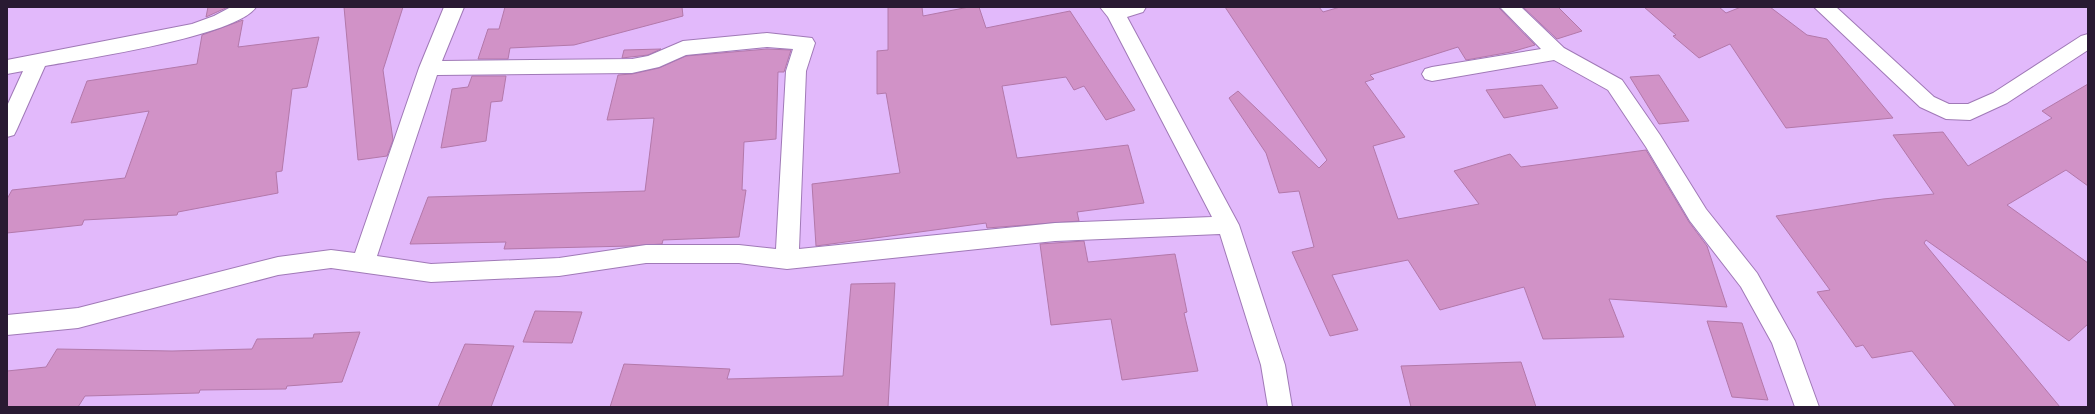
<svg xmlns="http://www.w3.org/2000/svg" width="2095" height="414" viewBox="0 0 2095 414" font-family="'Work Sans',sans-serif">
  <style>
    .building { fill: #d192c7; stroke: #b378aa }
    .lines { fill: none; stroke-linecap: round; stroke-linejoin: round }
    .street-casing { stroke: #a079b7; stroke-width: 2 }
    .street { fill: #fff; fill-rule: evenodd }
  </style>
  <rect width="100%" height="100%" fill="#e2b9fb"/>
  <!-- building -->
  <g class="building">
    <path d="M208 7H228L206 17Z"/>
    <path d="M344 7H403L383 70 393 140 387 156 358 160Z"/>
    <path d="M505 7H682L683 16 574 45 510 48 508 59H478L488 29H499Z"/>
    <path d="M888 7H922L923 16 969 7H979L986 28 1070 11 1135 110 1106 120 1084 86 1074 90 1066 77 1002 86 1017 158 1128 145 1144 203 1077 212 1079 221 987 228 986 223 816 246 812 184 900 173 886 93 877 94V51L888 50Z"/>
    <path d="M1225 7H1319L1323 12 1340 7H1498L1535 45 1511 52 1466 60 1458 47 1370 75 1374 79 1365 82 1405 137 1373 146 1398 219 1479 204 1454 171 1510 154 1521 167 1646 150 1689 222 1707 246 1727 307 1609 299 1624 337 1543 339 1524 287 1440 310 1408 260 1332 275 1358 330 1330 336 1292 252 1314 247 1299 191 1279 193 1266 153 1229 98 1238 91 1319 168 1327 160Z"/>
    <path d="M1523 7H1558L1582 31 1557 39Z"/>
    <path d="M1644 7H1719L1726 13 1741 7H1770L1807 35 1827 39 1893 118 1786 128 1730 44 1699 58 1673 36 1676 35Z"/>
    <path d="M243 20 238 47 319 37 307 87 292 89 282 171 276 172 278 193 178 212 177 215 84 220 82 225 7 233V199L12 190 125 178 149 111 71 123 87 81 197 64 202 35Z"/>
    <path d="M661 49 648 55 622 58 624 50Z"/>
    <path d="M767 49 791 50 784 72H778L776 139 744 142 742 190H746L739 237 663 240 662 244 631 246 504 249 506 242 410 244 428 197 645 191 654 118 607 120 618 75 632 74 659 68 686 56Z"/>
    <path d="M1659 75 1689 121 1659 124 1630 77Z"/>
    <path d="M472 76H506L502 101 491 102 486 141 441 148 452 89 468 87Z"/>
    <path d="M2088 84V186L2066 170 2007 205 2088 263V324L2069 341 1926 240 1924 243 2060 407H1956L1912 351 1872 358 1863 345 1856 347 1817 292 1830 290 1776 216 1883 199 1934 194 1893 135 1943 132 1968 166 2052 118 2042 111Z"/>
    <path d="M1542 85 1558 108 1504 118 1486 90Z"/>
    <path d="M1084 241 1088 262 1175 254 1187 312 1184 313 1198 371 1122 380 1111 319 1051 325 1040 244Z"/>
    <path d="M895 283 888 407H610L624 364 730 369 727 379 843 376 851 284Z"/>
    <path d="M535 311 582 312 572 343 523 342Z"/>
    <path d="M1707 321 1742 323 1768 400 1732 397Z"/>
    <path d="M360 332 342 382 287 386 286 389 200 390 199 393 85 396 78 407H7V371L46 367 57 349 172 351 252 349 257 339 313 338 314 334Z"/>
    <path d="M465 344 514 346 491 407H438Z"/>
    <path d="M1521 362 1536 407H1411L1401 366Z"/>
  </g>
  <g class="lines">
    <defs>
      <g id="street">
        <path d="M231 7H256C238 36 84 59 45 66L17 129 14 135 7 137V106L23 71 7 74V60L192 24 214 16Z"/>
        <path d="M444 7H464L442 61 632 59 648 56 683 41 767 33 812 38 815 43 806 71 799 249 1055 223 1212 217 1108 17 1100 7H1146L1143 12 1127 17 1239 225 1285 365 1292 407H1268L1261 365 1220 234 1055 241 787 269 739 263H646L559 276 431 282 331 268 278 275 78 328 7 335V315L78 308 278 257 331 250 355 253 419 68ZM767 47 793 49 786 71 776 249 739 245H646L559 258 431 264 377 256 437 75 632 73 659 67 686 55Z"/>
        <path d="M1500 7H1521L1564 48 1622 80 1660 135 1706 209 1757 273 1795 341 1819 407H1795L1772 343 1741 287 1690 221 1646 147 1608 90 1554 60 1432 81 1425 79 1422 74 1425 69 1432 67 1541 49Z"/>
        <path d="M1814 7H1836L1934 97 1949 104H1968L1993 93 2081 36 2088 34V50L2007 103 1970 120 1946 119 1920 107Z"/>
      </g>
    </defs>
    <!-- street casing -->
    <use href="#street" class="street-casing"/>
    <!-- street -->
    <use href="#street" class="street"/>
  </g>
  <!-- border -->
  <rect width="2095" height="414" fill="none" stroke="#291a32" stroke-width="16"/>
</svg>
